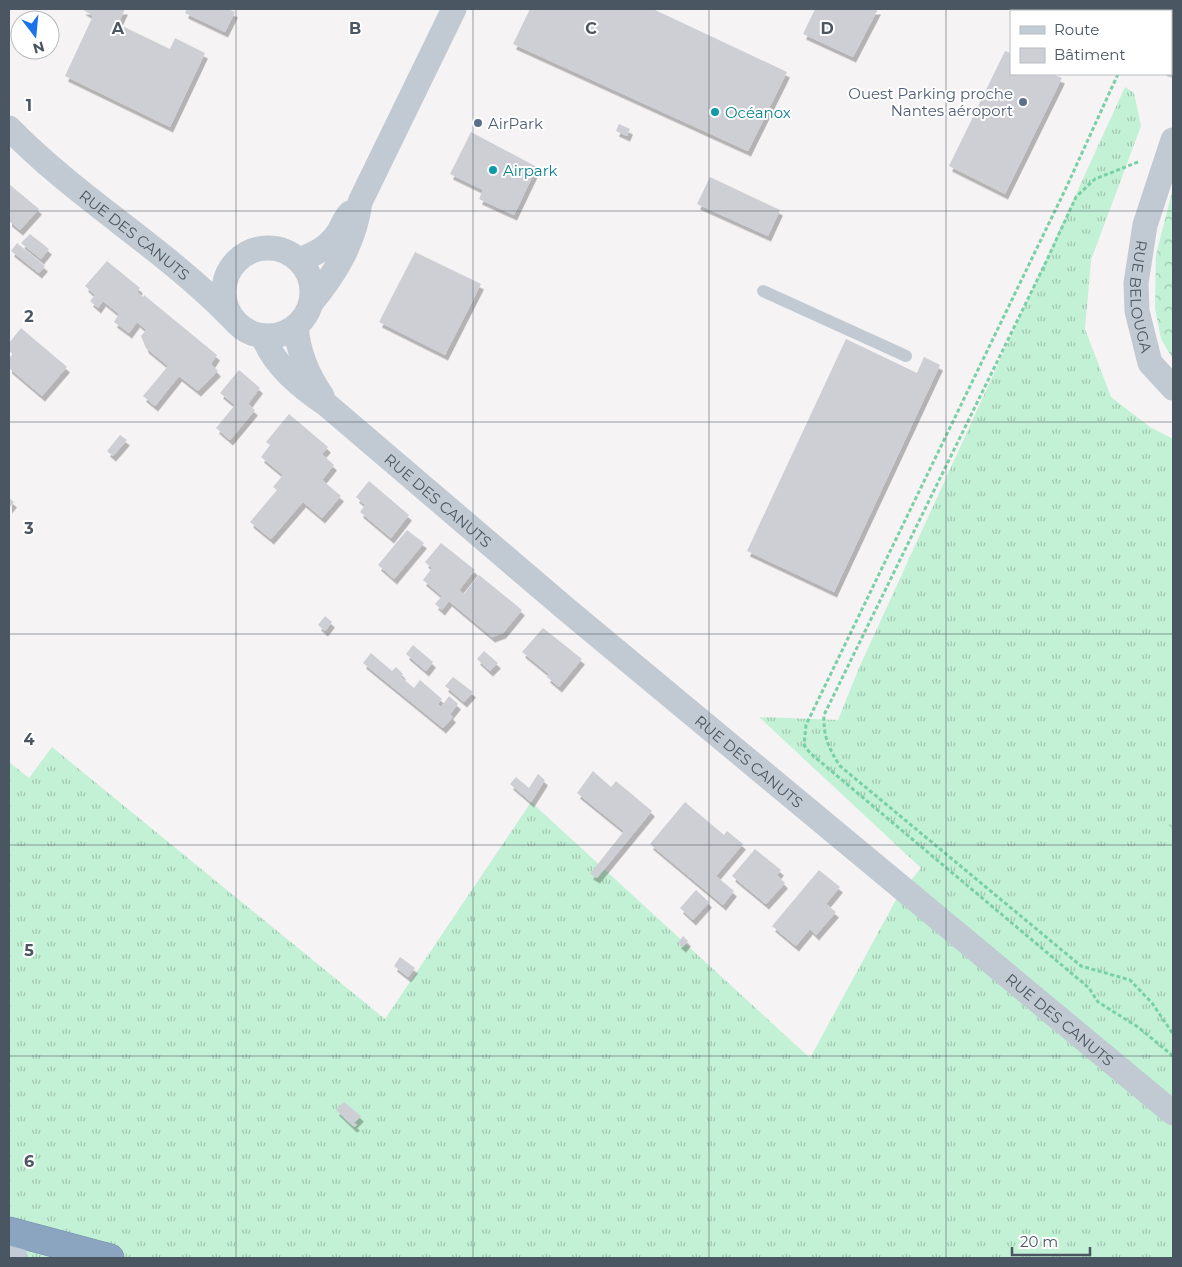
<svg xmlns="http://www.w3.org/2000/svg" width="1182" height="1267" viewBox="0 0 1182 1267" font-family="Montserrat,sans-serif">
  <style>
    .grass { fill: url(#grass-tufts) }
    .forest { fill: url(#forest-crowns) }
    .building { fill: #cdcfd5; filter: url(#shadow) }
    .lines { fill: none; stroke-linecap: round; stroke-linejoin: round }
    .highway-casing { stroke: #7690ad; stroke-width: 29 }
    .path { stroke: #7ad0a6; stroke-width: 3; stroke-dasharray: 4 2.5; stroke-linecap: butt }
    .lane { stroke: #c1cad2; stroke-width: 12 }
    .street { stroke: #c1cad2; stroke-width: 25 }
    .secondary { stroke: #c1cbd6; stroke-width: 28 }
    .highway { stroke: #8ba5c1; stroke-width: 28 }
    .grid { fill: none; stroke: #4a5661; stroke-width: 1; stroke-opacity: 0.55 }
    .service-dot { fill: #5c6f8a; stroke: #fff; stroke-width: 2 }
    .culture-dot { fill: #0f9aa8; stroke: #fff; stroke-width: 2 }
    .labels { text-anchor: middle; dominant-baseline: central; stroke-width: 4; stroke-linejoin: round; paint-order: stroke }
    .service-label { font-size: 15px; fill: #4e5e75; stroke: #fff; text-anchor: end }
    .culture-label { font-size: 15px; fill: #0d838f; stroke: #fff; text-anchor: start }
    .street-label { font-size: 15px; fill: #4a5661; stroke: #fff }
    .grid-label { font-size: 16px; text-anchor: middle; font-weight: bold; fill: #4a5661; stroke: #fff; stroke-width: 4; stroke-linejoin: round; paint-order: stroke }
  </style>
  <defs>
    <pattern id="grass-tufts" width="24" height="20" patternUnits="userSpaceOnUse" patternTransform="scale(1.25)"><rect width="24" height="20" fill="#c3f1d5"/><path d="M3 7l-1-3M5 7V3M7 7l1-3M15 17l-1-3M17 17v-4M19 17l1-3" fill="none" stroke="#a0c6b0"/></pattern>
    <pattern id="forest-crowns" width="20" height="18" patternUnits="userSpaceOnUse" patternTransform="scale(1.25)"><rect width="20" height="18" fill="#c3f1d5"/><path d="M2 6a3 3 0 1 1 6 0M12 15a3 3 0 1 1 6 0" fill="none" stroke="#a0c6b0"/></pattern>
    <filter id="shadow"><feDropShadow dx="3" dy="5.5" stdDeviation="0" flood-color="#0004"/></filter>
  </defs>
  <rect width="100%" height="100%" fill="#f5f3f3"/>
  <!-- grass -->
  <path class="grass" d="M1125 87 1134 93 1141 126 1091 260 1085 329 1111 397 1150 427 1173 439V1258H9V762L29 778 52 747 385 1019 531 802 810 1058 898 896 921 868 759 717 838 720 859 668Z"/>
  <!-- forest -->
  <g class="forest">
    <path d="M1173 188V359L1161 339 1155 308 1156 255Z"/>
    <path d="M1168 817H1173V855Z"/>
  </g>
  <!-- building -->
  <g class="building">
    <path d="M82 9H125L118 24 170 49 175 38 205 53 170 127 65 76 93 16Z"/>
    <path d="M187 9H228L235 12 225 32 185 13Z"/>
    <path d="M530 9H653L787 72 748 151 513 44Z"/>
    <path d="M815 9H878L853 57 803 34Z"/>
    <path d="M1005 51 1011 53V74H1052L1062 78 1005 194 949 166Z"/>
    <path d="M619 124 630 129 627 136 616 131Z"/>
    <path d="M471 132 537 167 514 215 479 199 483 190 450 174Z"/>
    <path d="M710 177 780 210 768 236 697 204Z"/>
    <path d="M9 184 39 209 20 230 9 221Z"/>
    <path d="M30 234 49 249 41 259 21 243Z"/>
    <path d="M17 243 45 266 39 273 11 251Z"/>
    <path d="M415 252 481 284 445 355 379 322Z"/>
    <path d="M107 261 140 288 137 292 143 297 144 295 217 355 211 364 218 371 198 391 179 376 155 406 143 396 168 366 146 348 141 336 146 330 144 328 137 322 129 333 114 322 119 314 103 301 98 308 90 301 95 295 85 286Z"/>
    <path d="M21 328 67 367 42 396 9 368V358L13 354 9 351V343Z"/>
    <path d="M846 339 917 373 924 357 940 365 834 592 747 551Z"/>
    <path d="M239 370 260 388 248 404 255 410 230 440 216 428 235 405 220 393Z"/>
    <path d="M289 414 328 447 322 454 334 465 322 480 341 496 322 518 303 502 271 539 250 522 277 490 273 487 283 475 261 457 270 445 266 442Z"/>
    <path d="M120 435 127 440 113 456 107 451Z"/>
    <path d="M369 481 409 515 391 538 360 512 365 505 356 497Z"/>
    <path d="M9 498 14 502 9 508Z"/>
    <path d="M407 530 424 543 394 579 378 565Z"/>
    <path d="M441 543 475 570 459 590 464 594 479 575 522 610 503 633 492 637 449 601 442 610 435 604 442 596 423 580 432 568 425 562Z"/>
    <path d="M325 616 332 622 325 631 318 625Z"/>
    <path d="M543 628 582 659 559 687 547 677 549 674 522 652Z"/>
    <path d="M413 645 433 662 426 671 406 654Z"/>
    <path d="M484 651 498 663 490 671 477 659Z"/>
    <path d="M371 653 392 671 396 667 403 674 401 677 414 688 420 680 442 699 438 704 441 707 449 696 458 704 450 714 453 717 443 728 363 663Z"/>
    <path d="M453 677 473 692 464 702 445 686Z"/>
    <path d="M593 771 611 787 616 781 652 811 597 878 590 874 624 831 577 793Z"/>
    <path d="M538 774 545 780 531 802 510 784 516 777 529 788Z"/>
    <path d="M685 802 724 835 727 831 743 844 716 876 734 891 723 905 650 844Z"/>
    <path d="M755 849 781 870 777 875 785 883 766 904 732 876Z"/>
    <path d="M819 870 840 887 826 904 836 912 816 935 810 929 796 946 772 926Z"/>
    <path d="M696 890 709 902 693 920 680 908Z"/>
    <path d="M683 936 688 941 683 947 678 943Z"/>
    <path d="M400 957 415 968 408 977 394 966Z"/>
    <path d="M344 1102 361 1116 354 1123 357 1125 354 1127 336 1110Z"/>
  </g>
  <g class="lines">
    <defs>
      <path id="highway" d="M9 1231 110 1258"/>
    </defs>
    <!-- highway casing -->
    <use href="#highway" class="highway-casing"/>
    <!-- path -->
    <g class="path">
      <path d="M1118 74 1066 188 806 725 804 745 810 753 1089 988 1098 1002 1138 1027 1173 1056"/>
      <path d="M1138 162 1095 179 1076 197 1046 262 824 715C823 736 829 749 840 766L1081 966 1130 980 1152 1003 1173 1034"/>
    </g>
    <!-- lane -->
    <path class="lane" d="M763 291 906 356"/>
    <!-- street -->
    <g class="street">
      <path d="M1107 9 1111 11"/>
      <path d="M1171 59 1173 65"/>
      <path id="s1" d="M9 128C77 198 164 248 232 318"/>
      <path id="s2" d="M1173 140 1145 225 1136 283 1137 311 1150 363 1173 388"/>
      <circle cx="268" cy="292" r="44"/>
      <path d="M299 260C315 254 328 248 338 233 342 227 344 219 350 213"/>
      <path d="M311 303C336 273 355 241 360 202L454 9"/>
      <path d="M296 326C298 351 308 376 322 396"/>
      <path id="s3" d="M263 336C274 366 302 388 327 405L566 609 1173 1113"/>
    </g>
    <!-- secondary -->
    <path class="secondary" d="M9 1249 14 1258"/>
    <!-- highway -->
    <use href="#highway" class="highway"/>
  </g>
  <!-- grid -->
  <path class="grid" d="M236 9V1258M473 9V1258M709 9V1258M946 9V1258M9 211H1173M9 422H1173M9 634H1173M9 845H1173M9 1056H1173"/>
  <!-- markers -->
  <g class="service-dot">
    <circle cx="1023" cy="102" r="5"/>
    <circle cx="478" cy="123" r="5"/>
  </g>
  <g class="culture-dot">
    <circle cx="715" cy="112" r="5"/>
    <circle cx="493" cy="170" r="5"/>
  </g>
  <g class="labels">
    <!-- service labels -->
    <g class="service-label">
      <text x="1013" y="93">Ouest Parking proche<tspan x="1013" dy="17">Nantes aéroport</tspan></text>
      <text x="488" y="123" text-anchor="start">AirPark</text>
    </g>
    <!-- culture labels -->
    <g class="culture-label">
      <text x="725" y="112">Océanox</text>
      <text x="503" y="170">Airpark</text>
    </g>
    <!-- street labels -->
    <g class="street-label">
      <text stroke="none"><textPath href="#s1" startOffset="165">RUE DES CANUTS</textPath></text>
      <text stroke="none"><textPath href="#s2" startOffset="162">RUE BELOUGA</textPath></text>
      <text stroke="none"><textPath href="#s3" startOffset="242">RUE DES CANUTS</textPath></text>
      <text stroke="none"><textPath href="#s3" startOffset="648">RUE DES CANUTS</textPath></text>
      <text stroke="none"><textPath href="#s3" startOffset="1052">RUE DES CANUTS</textPath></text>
    </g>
  </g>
  <g class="grid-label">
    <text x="118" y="34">A</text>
    <text x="355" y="34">B</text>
    <text x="591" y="34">C</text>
    <text x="827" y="34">D</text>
    <text x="29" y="111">1</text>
    <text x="29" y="322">2</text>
    <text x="29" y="534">3</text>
    <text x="29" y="745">4</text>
    <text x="29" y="956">5</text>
    <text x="29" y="1167">6</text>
  </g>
  <!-- border -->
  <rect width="1182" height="1267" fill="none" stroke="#4a5661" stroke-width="20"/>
  <!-- legend -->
  <rect x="1010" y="10" width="162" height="65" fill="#ffffff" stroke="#b7bbc0"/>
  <rect x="1020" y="26" width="25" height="8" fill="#c1cbd6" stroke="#b7bbc0"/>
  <text x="1054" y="35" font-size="15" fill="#4a5661">Route</text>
  <rect x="1020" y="48" width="25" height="15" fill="#cdcfd5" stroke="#b7bbc0"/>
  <text x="1054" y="60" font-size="15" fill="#4a5661">Bâtiment</text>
  <!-- north arrow -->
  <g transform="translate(35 35) rotate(164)"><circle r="24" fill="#ffffff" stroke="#b7bbc0"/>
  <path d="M0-4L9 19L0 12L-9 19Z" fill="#1a73e8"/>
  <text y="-8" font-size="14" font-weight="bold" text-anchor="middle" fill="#4a5661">N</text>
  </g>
  <!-- scale -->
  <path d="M1012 1247v8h78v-8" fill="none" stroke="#4a5661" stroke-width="2.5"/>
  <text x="1020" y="1247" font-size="15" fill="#4a5661" stroke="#ffffff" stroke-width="4" paint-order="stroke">20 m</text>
</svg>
